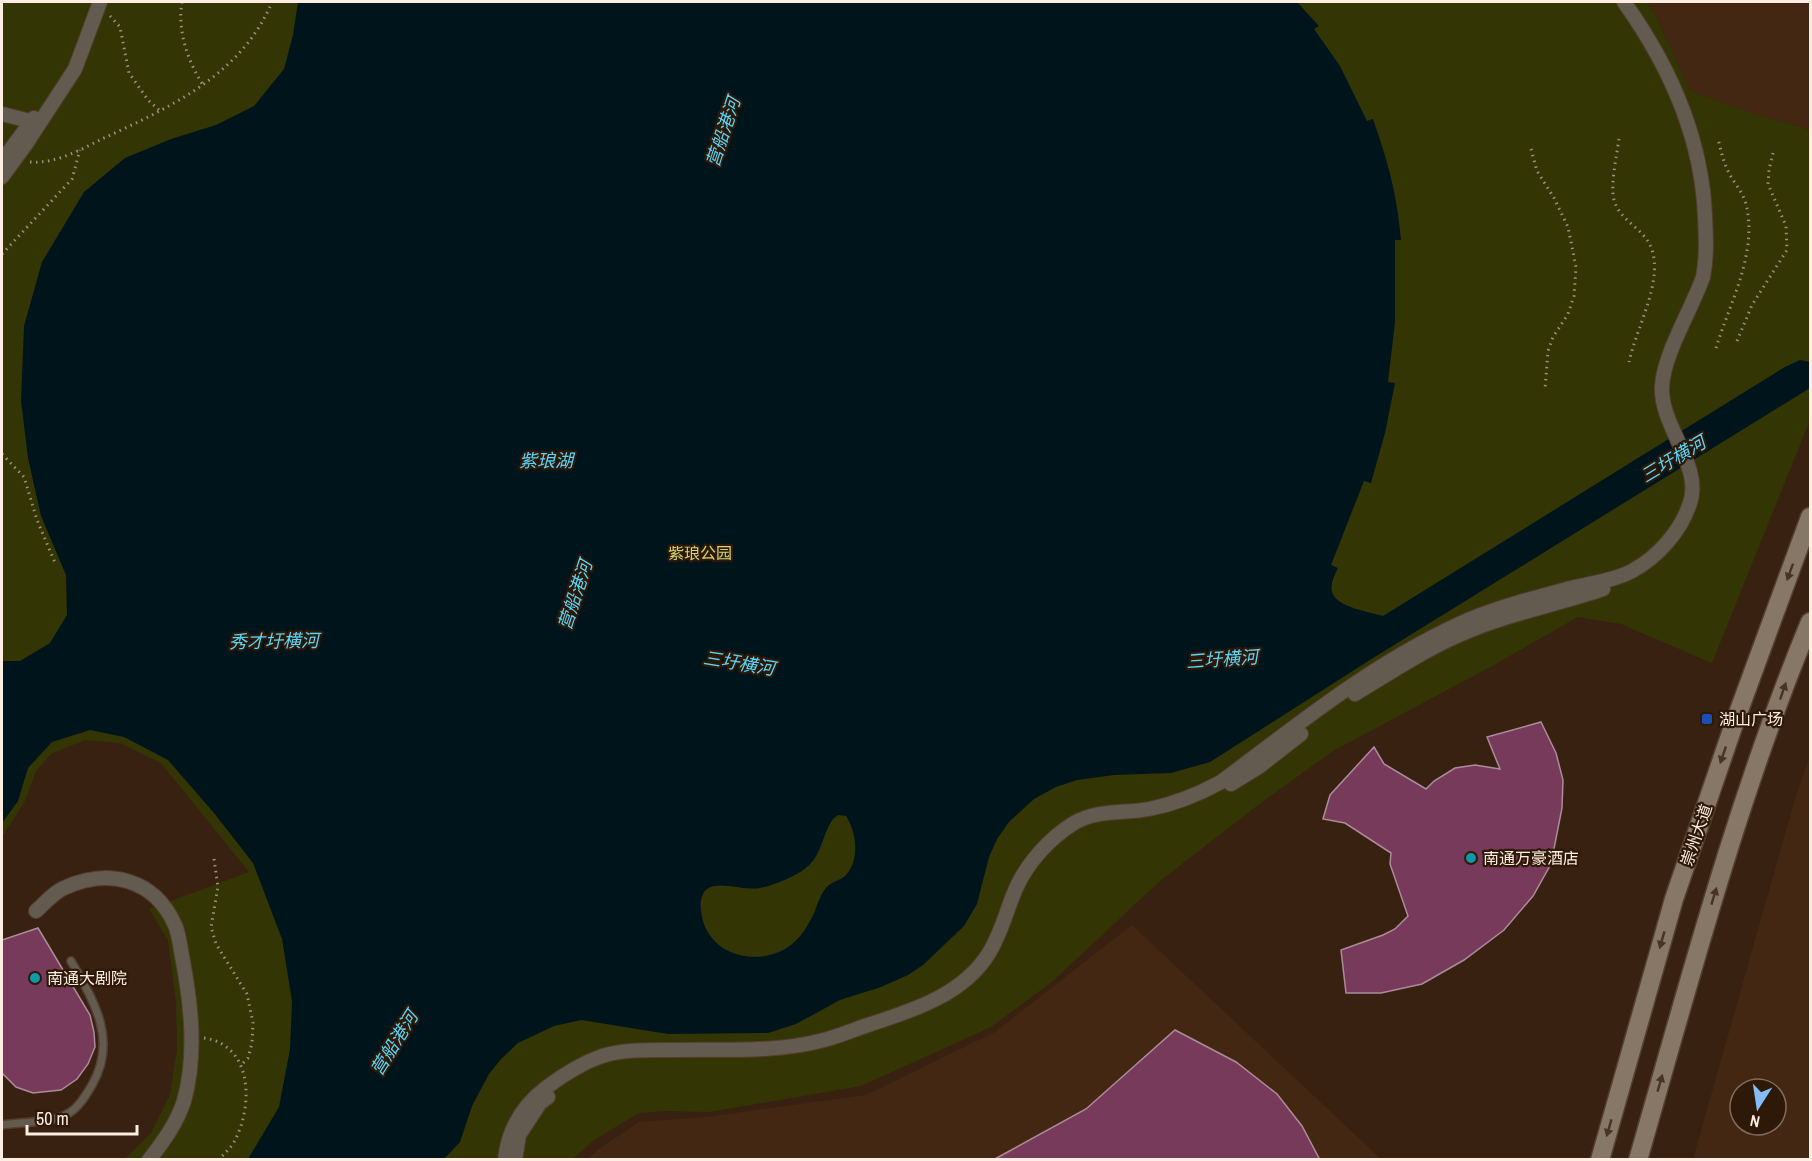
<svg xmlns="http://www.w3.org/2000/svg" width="1812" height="1161" viewBox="0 0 1812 1161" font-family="'Archivo Narrow','Noto Sans SC',sans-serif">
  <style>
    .built { fill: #442712; fill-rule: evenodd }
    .green { fill: #343504 }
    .water { fill: #00141c; fill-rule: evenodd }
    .building { fill: #773a5a; stroke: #ac8b9a; stroke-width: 1.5 }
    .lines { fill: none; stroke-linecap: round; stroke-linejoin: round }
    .lane-casing { stroke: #543e2e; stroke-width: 10 }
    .street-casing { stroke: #543e2e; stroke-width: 16 }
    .secondary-casing { stroke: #543e2e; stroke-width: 21 }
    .path { stroke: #a08d80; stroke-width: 3; stroke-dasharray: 1.5 4.5; stroke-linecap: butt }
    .lane { stroke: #645b50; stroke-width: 7 }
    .street { stroke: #645b50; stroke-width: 14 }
    .secondary { stroke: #867767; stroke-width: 18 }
    .oneway { fill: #483424 }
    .transit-dot { fill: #1a4fb4; stroke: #2e1807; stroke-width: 2 }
    .culture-dot { fill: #0f9aa8; stroke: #2e1807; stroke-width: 2 }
    .labels { text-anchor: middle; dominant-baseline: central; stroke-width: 4.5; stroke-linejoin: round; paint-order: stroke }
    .park-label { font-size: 16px; fill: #d3d672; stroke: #2e1807 }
    .poi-label { font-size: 16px; fill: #fdede2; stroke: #2e1807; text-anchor: start }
    .street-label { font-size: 16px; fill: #fdede2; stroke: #2e1807 }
    .water-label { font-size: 18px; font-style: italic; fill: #56d8fe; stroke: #2e1807 }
  </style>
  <rect width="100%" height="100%" fill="#382111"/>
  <!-- built -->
  <g class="built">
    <path d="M1646 2H1810V130L1739 109 1690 91 1656 16Z"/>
    <path d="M1810 757V1159H1693L1797 792ZM1740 1089H1776V1125H1740Z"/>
    <path d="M1132 925 1381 1159 587 1160 599 1149 639 1122 706 1117 866 1095 995 1032Z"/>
  </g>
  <!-- green -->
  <path class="green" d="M2 2H1646L1656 16 1690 91 1739 109 1810 130V420L1712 663 1621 624 1578 617 1494 665 1333 751 1258 805 1160 881 1053 981 991 1027 861 1086 709 1112 665 1111 639 1113 594 1140 573 1159H125L151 1133 170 1095 177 1049 176 1003 168 940 149 909 249 872 161 763 120 743 85 740 51 754 36 771 25 801 2 837Z"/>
  <!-- water -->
  <path class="water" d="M298 2H1297L1319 26 1314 29 1340 66 1367 121 1373 119C1388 162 1397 194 1401 240H1395V322L1388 382 1395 383 1385 433 1371 483 1364 481 1331 565 1338 568C1335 574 1330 584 1332 592 1336 607 1370 612 1383 616L1785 367 1800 360 1810 362V388L1373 658 1210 762 1171 773 1114 775 1077 780 1056 787 1034 799 1009 822 997 839 989 857 977 904 964 926 923 965 908 975 881 987 840 1000 796 1024 768 1033 668 1034 581 1020 554 1026 518 1043 501 1059 489 1074 472 1106 460 1142 444 1159H248L279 1107 290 1049 292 1001 282 939 253 863 214 813 168 760 124 737 90 730 52 742 28 768 18 801 2 823V661H20L50 643 67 615 66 575 41 516 28 458 21 401 24 326 42 262 84 192 125 158 171 139 216 125 254 106 284 69 293 35ZM838 815 846 816C857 833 860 861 845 876 841 880 834 881 829 885 821 892 818 903 814 913 807 929 796 945 779 952 745 966 704 949 701 910 700 903 701 894 707 889 717 880 746 891 760 888 775 885 794 877 806 868 824 855 823 824 838 815Z"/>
  <!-- building -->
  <g class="building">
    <path d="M1541 722 1556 753 1563 780 1562 808 1551 864 1533 896 1504 930 1464 960 1422 984 1381 993H1346L1341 950 1383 935 1395 929 1408 916 1390 864 1391 853 1345 823 1323 819 1330 795 1374 747 1384 764 1426 789 1434 781 1455 768 1475 765 1500 769 1487 737Z"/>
    <path d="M38 928 90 1015 94 1032 95 1047 88 1064 77 1079 61 1090 33 1093 16 1087 2 1073V940Z"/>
    <path d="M1175 1030 1236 1062 1277 1094 1302 1126 1320 1160H993L1086 1109Z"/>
  </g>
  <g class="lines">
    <defs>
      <path id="lane" d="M2 1125C20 1122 54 1123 69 1113 79 1107 86 1095 92 1085 118 1040 94 1001 71 961"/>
      <g id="street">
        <path d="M2 114 38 123"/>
        <path d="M2 161 34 118"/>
        <path d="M2 177 26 144 75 69 100 2"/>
        <path d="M1355 694C1393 671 1430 646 1471 630 1514 612 1560 604 1603 589"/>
        <path d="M1231 784 1260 766 1301 734"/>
        <path d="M36 911C44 904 54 892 64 888 108 868 154 878 175 925 179 934 180 946 182 956 191 1003 197 1054 184 1101 177 1123 163 1142 149 1160"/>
        <path d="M505 1160C508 1130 523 1105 547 1087 563 1075 582 1063 602 1056 625 1049 650 1050 674 1050 723 1049 776 1053 824 1040 840 1036 855 1029 871 1024 914 1010 964 994 989 953 1002 932 1007 908 1017 886 1029 861 1050 838 1074 823 1098 809 1124 814 1149 809 1175 804 1199 794 1221 782 1297 725 1372 664 1459 624 1494 608 1534 598 1571 588 1591 583 1613 581 1632 571 1658 557 1681 531 1690 503 1703 466 1660 426 1662 387 1663 355 1692 309 1703 277 1707 257 1706 237 1705 217 1702 139 1669 65 1624 2"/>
        <path d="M515 1160 519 1135 540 1103 548 1097"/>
      </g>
      <g id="secondary">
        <path d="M1600 1160 1674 899 1734 724 1810 517"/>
        <path d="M1638 1160C1690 979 1738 796 1810 622"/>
      </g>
    </defs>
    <!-- lane casing -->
    <use href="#lane" class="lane-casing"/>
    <!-- street casing -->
    <use href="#street" class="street-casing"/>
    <!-- secondary casing -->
    <use href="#secondary" class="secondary-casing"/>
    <!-- path -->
    <g class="path">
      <path d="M182 2C177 30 188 62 203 85"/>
      <path d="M110 16 120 27 129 73 148 100 160 111"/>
      <path d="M1619 139C1617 155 1609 189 1615 203 1624 226 1651 230 1654 259 1658 291 1636 330 1629 362"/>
      <path d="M1531 149 1537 171 1554 198 1568 227 1576 267 1574 296 1568 314 1553 337 1548 351 1545 389"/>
      <path d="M30 162C56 164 82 149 104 138 171 107 242 74 272 2"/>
      <path d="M2 254 72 179 80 150"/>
      <path d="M1737 341 1752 305 1787 250 1786 226 1768 184 1769 170 1773 153"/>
      <path d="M1716 348C1730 302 1758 253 1746 204 1743 192 1733 182 1728 171 1723 161 1721 150 1718 139"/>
      <path d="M2 454 24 477 37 520 56 565"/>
      <path d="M214 859 218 887 211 927 216 944 247 994 253 1023 252 1043 248 1058 241 1065"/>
      <path d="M204 1038C254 1045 253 1108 234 1142 230 1149 224 1154 218 1160"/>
    </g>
    <!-- lane -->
    <use href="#lane" class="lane"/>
    <!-- street -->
    <use href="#street" class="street"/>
    <!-- secondary -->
    <use href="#secondary" class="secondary"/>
  </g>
  <!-- one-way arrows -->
  <defs><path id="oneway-solid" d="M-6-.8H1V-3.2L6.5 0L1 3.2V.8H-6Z" transform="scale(1.5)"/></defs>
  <g class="oneway">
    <use href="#oneway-solid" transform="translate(1790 572) rotate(110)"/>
    <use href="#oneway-solid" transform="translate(1783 691) rotate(-71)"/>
    <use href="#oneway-solid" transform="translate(1723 755) rotate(109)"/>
    <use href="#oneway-solid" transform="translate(1714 896) rotate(-73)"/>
    <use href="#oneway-solid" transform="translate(1662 940) rotate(106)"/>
    <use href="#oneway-solid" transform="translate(1660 1083) rotate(-74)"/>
    <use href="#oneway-solid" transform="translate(1609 1128) rotate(106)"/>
  </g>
  <!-- markers -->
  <rect class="transit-dot" x="1701" y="713" width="12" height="12" rx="3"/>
  <g class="culture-dot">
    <circle cx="1471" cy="858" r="6"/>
    <circle cx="35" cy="978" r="6"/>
  </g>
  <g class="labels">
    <!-- park labels -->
    <g class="park-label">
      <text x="700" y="553">紫琅公园</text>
    </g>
    <!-- poi labels -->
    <g class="poi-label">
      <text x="1719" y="719">湖山广场</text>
      <text x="1483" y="858">南通万豪酒店</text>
      <text x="47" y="978">南通大剧院</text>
    </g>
    <!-- street labels -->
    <g class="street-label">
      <text transform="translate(1696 835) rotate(-71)">崇州大道</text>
    </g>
    <!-- water labels -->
    <g class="water-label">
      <text transform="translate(723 132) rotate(-72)">营船港河</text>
      <text transform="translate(1673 459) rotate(-31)">三圩横河</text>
      <text x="546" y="460">紫琅湖</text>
      <text transform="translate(575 595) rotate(-72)">营船港河</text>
      <text transform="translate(274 641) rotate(-1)">秀才圩横河</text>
      <text transform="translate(1222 659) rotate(-4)">三圩横河</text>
      <text transform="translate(739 663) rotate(9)">三圩横河</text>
      <text transform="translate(394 1043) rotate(-58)">营船港河</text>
    </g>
  </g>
  <!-- border -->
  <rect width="1812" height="1161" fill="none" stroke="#fdede2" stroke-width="6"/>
  <!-- north arrow -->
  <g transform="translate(1758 1107) rotate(192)"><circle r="28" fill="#2e1807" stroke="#816d5f" stroke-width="1.5"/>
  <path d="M0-4.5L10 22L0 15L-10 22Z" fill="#86bbfb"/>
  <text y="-9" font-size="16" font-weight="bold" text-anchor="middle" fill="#fdede2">N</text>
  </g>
  <!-- scale -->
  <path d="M27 1125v9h110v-9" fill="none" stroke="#fdede2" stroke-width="3"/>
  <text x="36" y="1125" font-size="18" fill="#fdede2" stroke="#2e1807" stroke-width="4.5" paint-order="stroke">50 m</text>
</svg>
